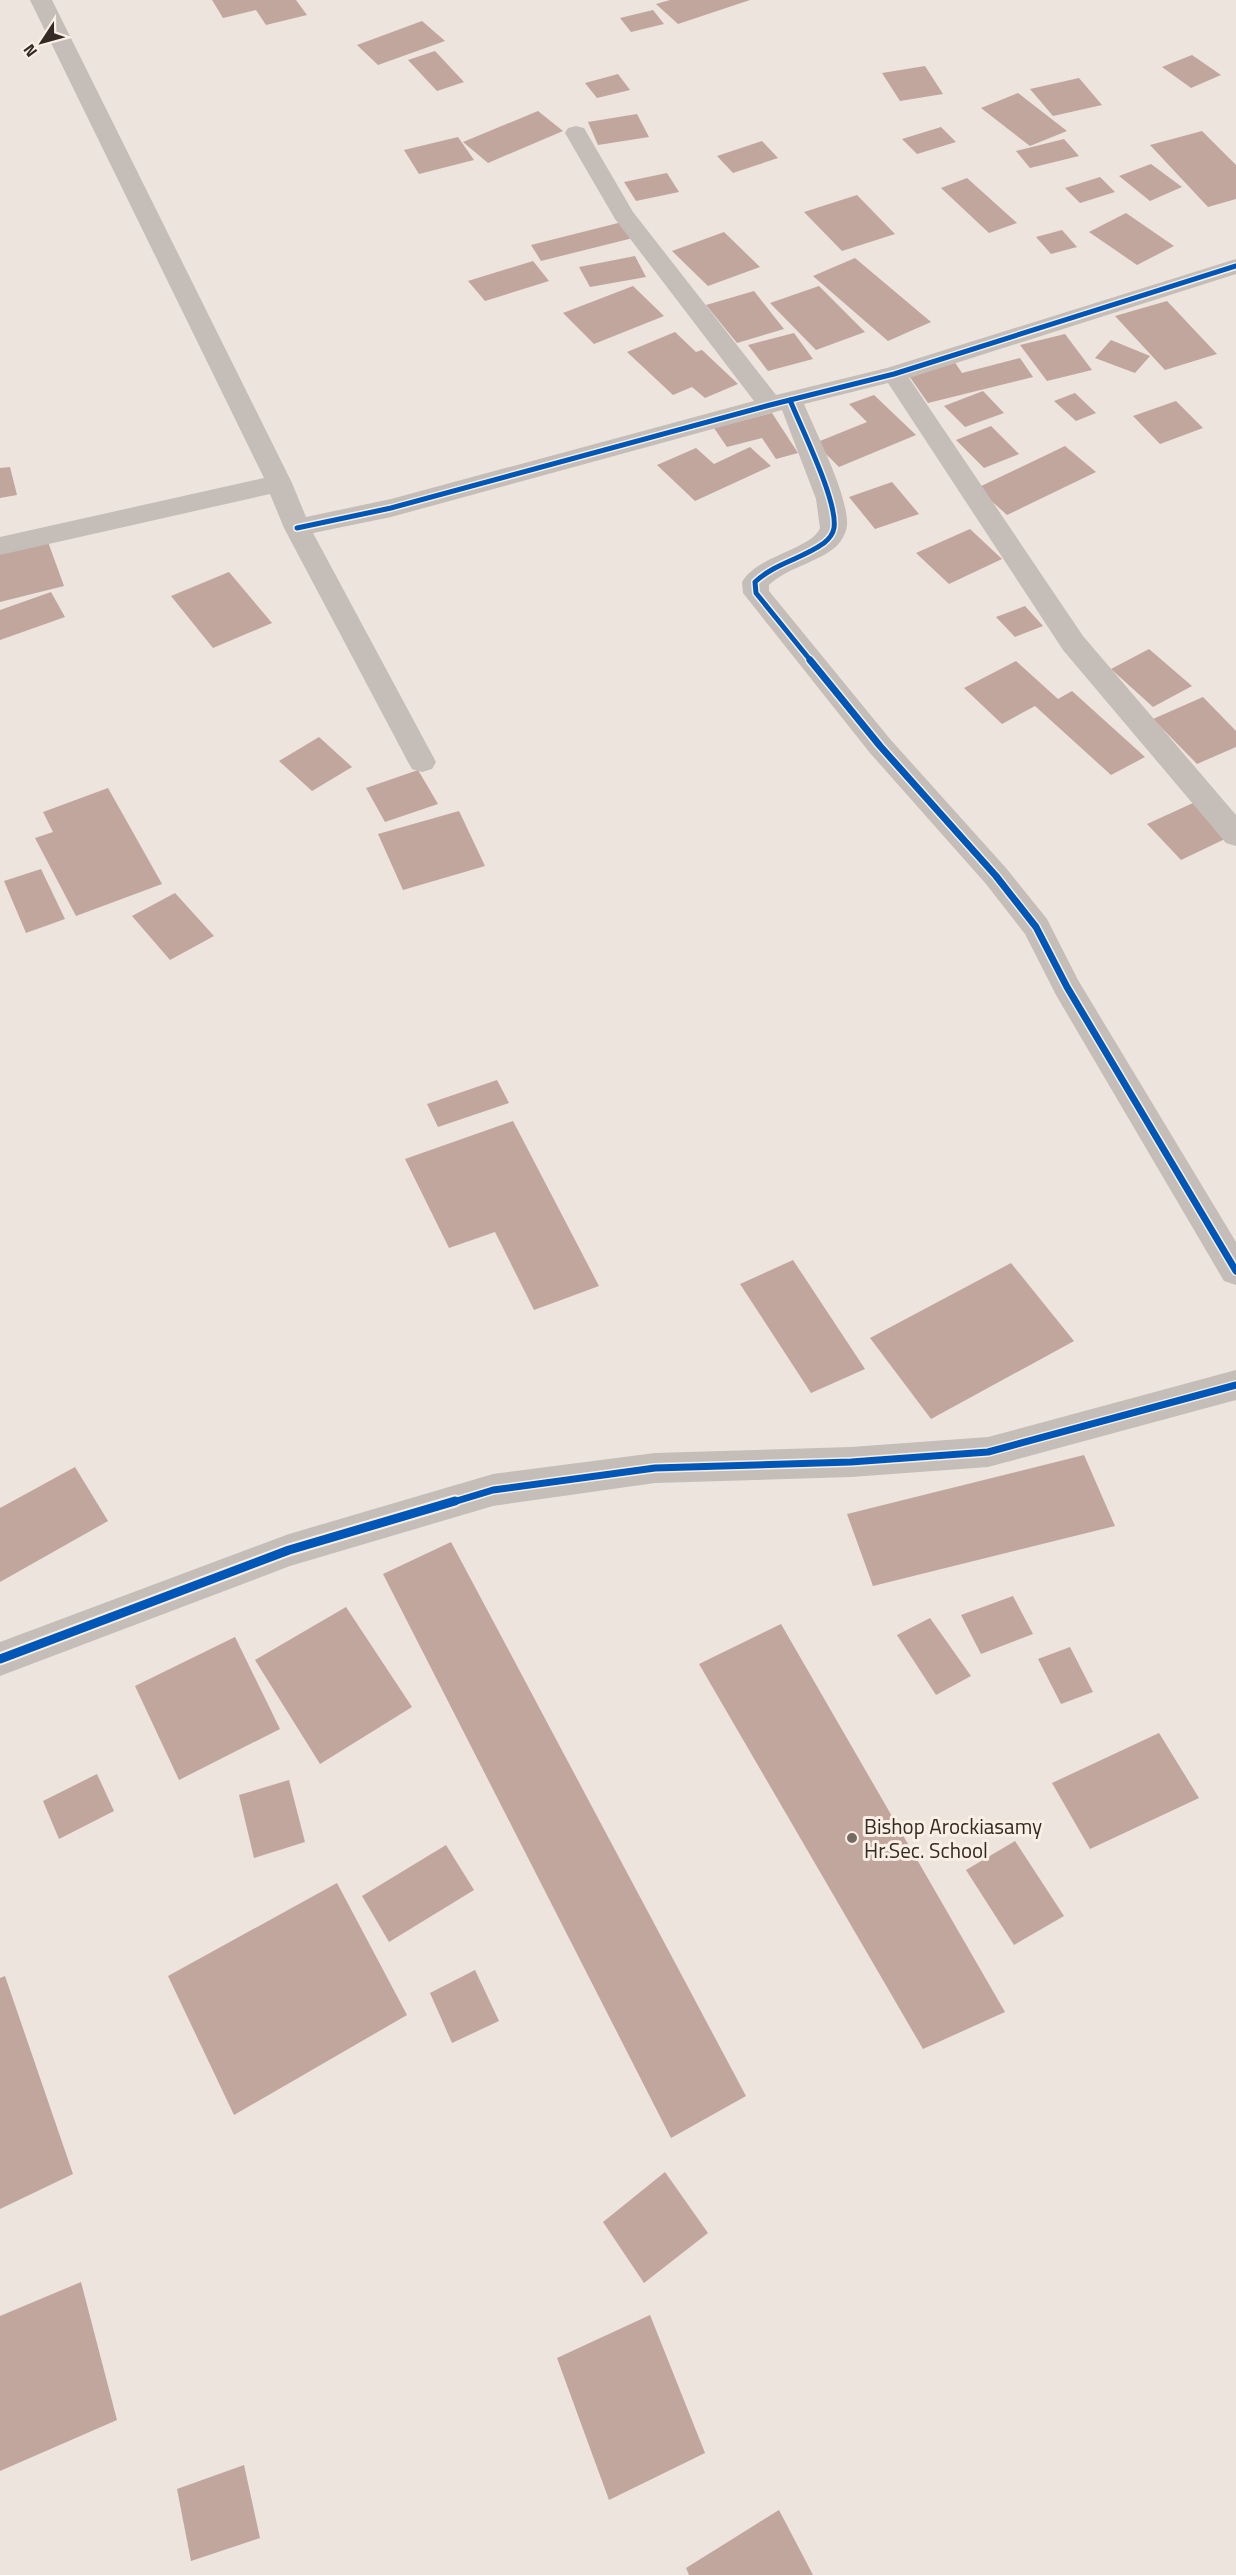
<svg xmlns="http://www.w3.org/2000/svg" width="1236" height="2575" viewBox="0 0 1236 2575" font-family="'Titillium Web',sans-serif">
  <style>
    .building { fill: #c1a69e }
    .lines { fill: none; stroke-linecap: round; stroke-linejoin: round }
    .minor { fill: #c5bdb7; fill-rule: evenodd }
    .cycleway-far2-casing { stroke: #faefe4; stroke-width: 8 }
    .cycleway-far1-casing { stroke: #faefe4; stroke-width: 10 }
    .cycleway-casing { stroke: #faefe4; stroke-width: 13 }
    .cycleway-far2 { stroke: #0057b8; stroke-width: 5 }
    .cycleway-far1 { stroke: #0057b8; stroke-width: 7 }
    .cycleway { stroke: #0057b8; stroke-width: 9 }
    .poi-dot { fill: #756b65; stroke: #faefe4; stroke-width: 2 }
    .labels { text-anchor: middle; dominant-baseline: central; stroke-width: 6; stroke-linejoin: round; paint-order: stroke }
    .poi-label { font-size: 21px; fill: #352a25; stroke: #faefe4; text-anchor: start }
  </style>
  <rect width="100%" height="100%" fill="#ece4dd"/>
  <!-- building -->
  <g class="building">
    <path d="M212 0H296L307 15 266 25 256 10 223 18Z"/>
    <path d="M670 0H750L678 24 656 4Z"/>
    <path d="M653 10 664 24 631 32 620 18Z"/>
    <path d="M422 21 445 41 378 65 357 45Z"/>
    <path d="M435 51 464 82 437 91 408 60Z"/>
    <path d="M1192 55 1221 75 1191 88 1162 67Z"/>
    <path d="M925 66 943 94 900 101 882 73Z"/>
    <path d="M618 74 630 90 597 98 585 83Z"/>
    <path d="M1079 78 1102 105 1053 116 1030 89Z"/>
    <path d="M1018 93 1067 131 1030 146 981 108Z"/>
    <path d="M538 111 563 131 488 163 463 142Z"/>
    <path d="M637 114 649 137 598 145 588 122Z"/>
    <path d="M941 127 956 142 917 154 902 139Z"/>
    <path d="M1202 131 1236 165V199L1208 207 1150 145Z"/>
    <path d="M458 137 474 160 419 174 404 150Z"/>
    <path d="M1064 139 1079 156 1030 168 1016 151Z"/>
    <path d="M762 141 778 158 733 173 717 156Z"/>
    <path d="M1151 164 1182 187 1150 201 1119 176Z"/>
    <path d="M667 173 679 192 636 201 624 182Z"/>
    <path d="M1100 177 1115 192 1080 203 1065 188Z"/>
    <path d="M967 178 1017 223 989 233 941 188Z"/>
    <path d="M857 195 895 234 842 251 804 212Z"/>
    <path d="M1126 213 1174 246 1137 265 1089 232Z"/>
    <path d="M626 221 637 237 541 261 531 245Z"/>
    <path d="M1062 230 1077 247 1051 254 1036 237Z"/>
    <path d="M724 232 760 267 708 286 672 251Z"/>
    <path d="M635 256 646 277 590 287 579 267Z"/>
    <path d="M855 258 931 322 888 341 813 276Z"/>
    <path d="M533 261 549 281 485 301 468 281Z"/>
    <path d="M633 286 664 316 594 344 563 313Z"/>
    <path d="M819 286 865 332 816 350 770 303Z"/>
    <path d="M754 291 784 329 737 343 706 305Z"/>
    <path d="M1167 301 1217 354 1165 370 1115 316Z"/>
    <path d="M675 332 696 352 702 350 738 384 705 398 692 387 673 395 627 352Z"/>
    <path d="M794 333 813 359 768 371 748 345Z"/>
    <path d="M1065 334 1092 370 1047 381 1020 345Z"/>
    <path d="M1111 340 1150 356 1135 373 1095 358Z"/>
    <path d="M1020 358 1033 377 928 403 907 373 954 361 962 373Z"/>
    <path d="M983 391 1004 413 965 427 944 406Z"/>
    <path d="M1075 393 1096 413 1076 421 1054 401Z"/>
    <path d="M874 395 916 435 839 467 815 443 867 422 849 404Z"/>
    <path d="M1176 401 1203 428 1160 444 1133 416Z"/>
    <path d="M772 413 798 453 776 459 762 438 727 447 714 428Z"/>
    <path d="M991 426 1019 454 984 468 956 440Z"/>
    <path d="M1065 446 1096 472 1007 515 977 488Z"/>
    <path d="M750 447 771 466 695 501 657 465 696 448 714 464Z"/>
    <path d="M10 467 17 495 0 498V468Z"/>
    <path d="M892 482 919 514 875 529 849 497Z"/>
    <path d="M970 529 1002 559 949 584 916 553Z"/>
    <path d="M48 542 64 586 0 602V554Z"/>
    <path d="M229 572 272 623 213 648 171 596Z"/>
    <path d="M51 592 65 617 0 640V610Z"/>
    <path d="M1025 606 1043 626 1015 637 996 617Z"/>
    <path d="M1149 649 1192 686 1153 707 1111 669Z"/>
    <path d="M1016 661 1058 699 1072 691 1145 757 1111 775 1035 706 1002 724 964 688Z"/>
    <path d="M1203 697 1236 731V747L1197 764 1153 719Z"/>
    <path d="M319 737 352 767 312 791 279 761Z"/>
    <path d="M418 770 438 804 385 822 366 788Z"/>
    <path d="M108 788 162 884 76 916 35 838 53 832 43 812Z"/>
    <path d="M1193 803 1227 838 1181 860 1147 824Z"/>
    <path d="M459 811 485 866 403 890 378 834Z"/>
    <path d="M41 869 65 919 26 933 4 881Z"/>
    <path d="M175 893 214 936 170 960 132 916Z"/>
    <path d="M497 1080 509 1103 438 1127 427 1104Z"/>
    <path d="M513 1121 599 1286 534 1310 495 1232 449 1248 405 1159Z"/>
    <path d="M793 1260 865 1369 811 1393 740 1284Z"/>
    <path d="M1011 1263 1074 1341 931 1419 870 1338Z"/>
    <path d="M1084 1455 1115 1526 873 1586 847 1514Z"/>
    <path d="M75 1467 108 1521 0 1582V1508Z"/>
    <path d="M451 1542 746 2096 671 2138 383 1574Z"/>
    <path d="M1013 1596 1033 1634 981 1654 961 1615Z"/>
    <path d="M346 1607 412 1707 320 1764 255 1660Z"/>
    <path d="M930 1618 971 1676 936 1695 897 1635Z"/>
    <path d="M781 1624 1005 2012 923 2049 699 1664Z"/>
    <path d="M235 1637 280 1729 179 1780 135 1686Z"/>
    <path d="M1070 1647 1093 1692 1061 1704 1038 1659Z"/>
    <path d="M1159 1733 1199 1798 1090 1849 1052 1783Z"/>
    <path d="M97 1774 114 1811 59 1839 43 1801Z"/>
    <path d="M289 1780 305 1842 254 1858 239 1795Z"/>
    <path d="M1015 1841 1064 1916 1014 1945 966 1870Z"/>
    <path d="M446 1845 474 1890 389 1942 362 1896Z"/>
    <path d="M337 1883 407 2015 234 2115 168 1976Z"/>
    <path d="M475 1970 499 2021 452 2043 430 1993Z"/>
    <path d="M5 1976 73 2174 0 2209V1978Z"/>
    <path d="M665 2172 708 2233 644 2283 603 2222Z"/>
    <path d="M81 2282 117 2420 0 2471V2316Z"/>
    <path d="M650 2315 705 2453 609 2500 557 2358Z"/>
    <path d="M244 2465 260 2538 191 2561 177 2489Z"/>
    <path d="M779 2510 813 2575H689L686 2568Z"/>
  </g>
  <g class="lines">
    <!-- minor -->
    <g class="minor">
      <path d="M30 0H52L292 483 306 517 391 499 754 401 615 219 565 133 568 128 576 126 584 128 633 212 776 395 887 368 1236 259V274L909 378 1083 636 1236 815V846L1226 843 1063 650 888 383 804 404C816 433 849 496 847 526 846 534 840 544 833 549 813 564 787 568 769 585V591L890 739 1006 868 1047 919 1078 980 1236 1242V1285L1224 1281 1056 995 1025 934 986 884 870 753 743 593 742 582C758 555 812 549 820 528L816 499 782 410 391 517 313 533 436 762 432 769 422 772 412 769 408 762 284 528 270 494 0 555V537L264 478Z"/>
      <path d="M1236 1370V1400L988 1467 851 1477 655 1483 493 1506 290 1566 0 1676V1642L289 1534 493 1474 655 1453 851 1447 988 1437Z"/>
    </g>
    <defs>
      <g id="cycleway-far2">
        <path d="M790 400C801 428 838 501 834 528 833 534 829 539 824 543 802 559 775 563 755 582L756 593 811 661"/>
        <path d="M297 528 391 508 770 405 894 374 1236 266"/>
      </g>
      <g id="cycleway-far1">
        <path d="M810 660 880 746 996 876 1036 927 1067 987 1236 1271"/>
        <path d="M450 1503 493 1490 655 1468 851 1462 988 1452 1236 1385"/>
      </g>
      <path id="cycleway" d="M0 1659 289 1550 455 1501"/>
    </defs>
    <!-- cycleway-far2 casing -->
    <use href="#cycleway-far2" class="cycleway-far2-casing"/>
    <!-- cycleway-far1 casing -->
    <use href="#cycleway-far1" class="cycleway-far1-casing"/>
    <!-- cycleway casing -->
    <use href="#cycleway" class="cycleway-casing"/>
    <!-- cycleway-far2 -->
    <use href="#cycleway-far2" class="cycleway-far2"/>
    <!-- cycleway-far1 -->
    <use href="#cycleway-far1" class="cycleway-far1"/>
    <!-- cycleway -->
    <use href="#cycleway" class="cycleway"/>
  </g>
  <!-- markers -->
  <circle class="poi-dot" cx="852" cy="1838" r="6"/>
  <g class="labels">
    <!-- poi labels -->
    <g class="poi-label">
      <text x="864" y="1826">Bishop Arockiasamy<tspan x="864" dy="24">Hr.Sec. School</tspan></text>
    </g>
  </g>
  <!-- north arrow -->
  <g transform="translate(42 42) rotate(234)" stroke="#faefe4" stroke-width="4.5" paint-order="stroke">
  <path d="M0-4.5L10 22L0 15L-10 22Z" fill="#352a25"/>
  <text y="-9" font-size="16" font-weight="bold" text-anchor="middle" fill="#352a25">N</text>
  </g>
</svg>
